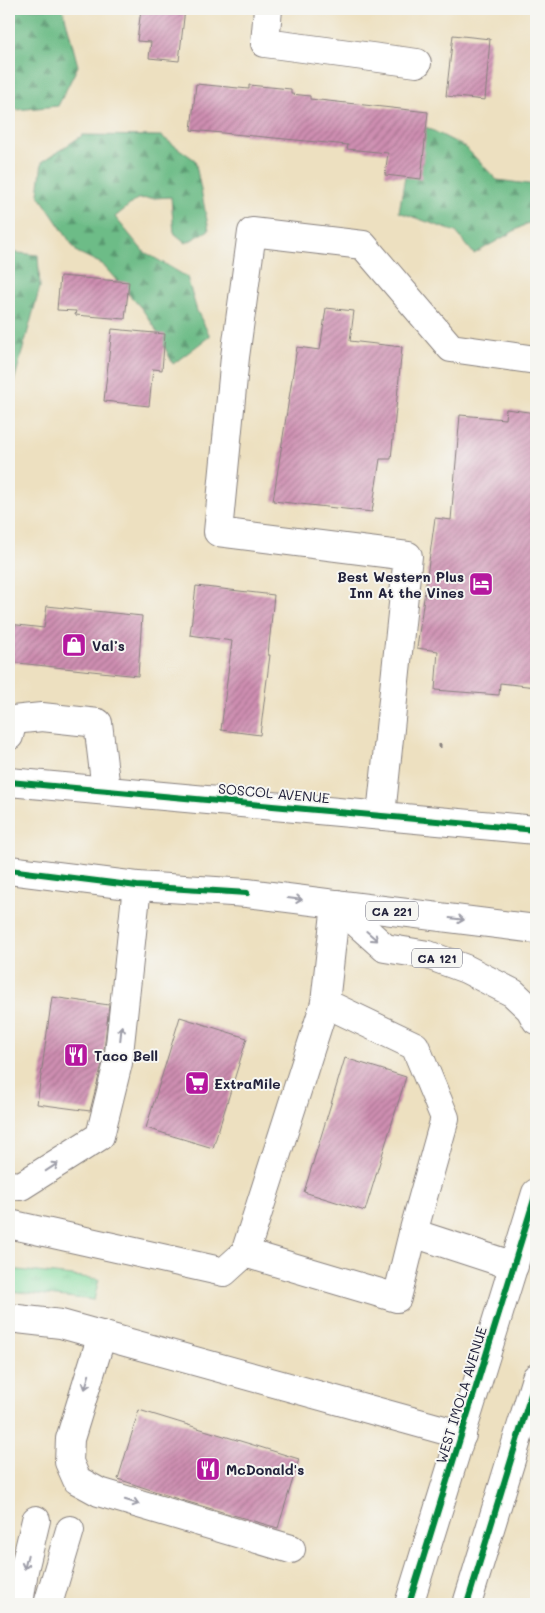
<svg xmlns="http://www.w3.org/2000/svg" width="545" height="1613" viewBox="0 0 545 1613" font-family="Mali,sans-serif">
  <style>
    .grass { fill: url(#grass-tufts); stroke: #54806e }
    .forest { fill: url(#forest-firs); stroke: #486f61 }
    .building { fill: url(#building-hatch) }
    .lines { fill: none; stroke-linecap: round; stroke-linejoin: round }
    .minor-casing { stroke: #88817e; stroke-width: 30 }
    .major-casing { stroke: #88817e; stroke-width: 30 }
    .path { stroke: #88817e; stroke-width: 3; stroke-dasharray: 4 4; stroke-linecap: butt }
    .minor { stroke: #fff; stroke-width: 28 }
    .major { stroke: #fff; stroke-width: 28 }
    .cycleway-casing { stroke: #f6f6f2; stroke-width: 9 }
    .cycleway { stroke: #00873e; stroke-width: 6 }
    .oneway { stroke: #9c9ca7 }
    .labels { text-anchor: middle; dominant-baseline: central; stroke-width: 4; stroke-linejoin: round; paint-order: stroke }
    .shield { fill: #f6f6f2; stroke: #626272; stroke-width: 1 }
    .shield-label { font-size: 12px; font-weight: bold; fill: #22223b }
    .poi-label { font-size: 14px; font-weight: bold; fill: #22223b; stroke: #f6f6f2; text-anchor: start }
    .street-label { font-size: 14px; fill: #22223b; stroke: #f6f6f2 }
  </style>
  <defs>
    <pattern id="grass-tufts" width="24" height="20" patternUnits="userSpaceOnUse" patternTransform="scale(1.25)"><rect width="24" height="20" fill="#87dda1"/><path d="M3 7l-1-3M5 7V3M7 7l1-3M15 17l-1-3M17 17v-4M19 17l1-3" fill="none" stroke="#74bd8c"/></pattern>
    <pattern id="forest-firs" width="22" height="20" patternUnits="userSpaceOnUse" patternTransform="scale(1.25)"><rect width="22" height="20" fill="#6dbc87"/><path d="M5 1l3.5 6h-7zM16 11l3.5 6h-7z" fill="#599870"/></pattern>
    <pattern id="building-hatch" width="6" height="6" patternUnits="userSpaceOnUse" patternTransform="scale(1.25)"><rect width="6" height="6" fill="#ce8eb1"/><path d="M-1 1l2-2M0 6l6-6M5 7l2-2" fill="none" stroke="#a77491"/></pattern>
  </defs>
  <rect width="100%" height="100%" fill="#f6f6f2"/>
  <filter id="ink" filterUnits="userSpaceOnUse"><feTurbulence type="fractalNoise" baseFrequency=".02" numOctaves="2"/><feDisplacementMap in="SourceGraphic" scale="10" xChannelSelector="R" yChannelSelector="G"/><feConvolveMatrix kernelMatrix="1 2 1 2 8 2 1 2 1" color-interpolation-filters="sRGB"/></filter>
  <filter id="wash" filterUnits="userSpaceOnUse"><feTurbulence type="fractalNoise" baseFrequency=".0096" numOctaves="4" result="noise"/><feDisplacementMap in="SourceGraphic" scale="20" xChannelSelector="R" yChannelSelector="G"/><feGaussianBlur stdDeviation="1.12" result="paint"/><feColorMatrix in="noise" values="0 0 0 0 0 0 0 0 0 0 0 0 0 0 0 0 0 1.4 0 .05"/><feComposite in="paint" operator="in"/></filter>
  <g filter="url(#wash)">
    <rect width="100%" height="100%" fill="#ede0c0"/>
    <!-- grass -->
    <path class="grass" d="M9 1269 99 1279 94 1300 9 1291Z"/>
    <!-- forest -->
    <g class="forest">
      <path d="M9 9H63L78 66 58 106 16 110 9 94Z"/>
      <path d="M426 127 465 147 497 180 536 185V225L528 223 474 254 456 232 399 212 410 146Z"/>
      <path d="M83 135 161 136 195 160 209 230 186 243 174 233 171 197 137 199 115 217 143 251 187 277 197 311 210 336 173 364 154 326 142 309 102 264 77 252 38 194 42 162Z"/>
      <path d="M9 252 38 255 40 287 9 400Z"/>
    </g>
    <g id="blocks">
      <!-- building -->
      <g class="building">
        <path d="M141 9H185L179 61 149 58 151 42 137 41Z"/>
        <path d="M453 35 490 39 485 100 446 96Z"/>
        <path d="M196 84 249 89V85L291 89V94L310 96V99L428 112 421 179 385 175 388 153 347 149 348 145 191 130Z"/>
        <path d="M60 276 129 282 125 319 75 315 76 311 57 310Z"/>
        <path d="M326 308 354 311 350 341 402 347 391 459H380L372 512 273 501 297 347 320 350Z"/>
        <path d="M112 329 165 334 162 370 153 369 149 406 104 401Z"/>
        <path d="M506 409 536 413V687L500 683 499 695 435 690 438 651 417 648 435 518 451 520 460 415 505 419Z"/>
        <path d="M196 586 274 595 268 655H270L260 735 221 730 232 641 190 635Z"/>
        <path d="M47 606 142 616 138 676 9 662V624L44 628Z"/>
        <path d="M52 997 109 1005 103 1060 90 1111 37 1104Z"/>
        <path d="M180 1017 247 1038 213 1148 146 1128Z"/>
        <path d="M345 1058 406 1077 365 1211 304 1192Z"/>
        <path d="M139 1410 299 1459 278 1528 181 1500 118 1479Z"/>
      </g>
    </g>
  </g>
  <g filter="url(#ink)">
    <use href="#blocks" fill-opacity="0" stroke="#88817e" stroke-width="1"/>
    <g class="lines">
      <defs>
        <g id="minor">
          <path d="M268 9 265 43 417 63"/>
          <path d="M9 736 13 720 42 717 98 723 106 790"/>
          <path d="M381 815 408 556 218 532 235 357 252 232 363 245 451 348 536 360"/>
          <path d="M9 1185 21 1186 100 1136 118 1063 137 886"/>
          <path d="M9 1224 224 1272 245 1253 397 1298 413 1233 445 1118 415 1046 325 1003 336 904"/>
          <path d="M413 1233 514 1266"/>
          <path d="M245 1253 325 1003"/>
          <path d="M9 1318 61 1324 462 1435"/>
          <path d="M102 1335 70 1439 69 1462 77 1480 99 1492 291 1549"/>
          <path d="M19 1604 24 1570 36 1520"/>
          <path d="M48 1604 70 1530"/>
        </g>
        <g id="major">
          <path d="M9 782 536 830"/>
          <path d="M9 870 137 886 247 893 536 929"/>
          <path d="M336 904 385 948 428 955 466 969 513 993 530 1009 536 1020"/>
          <path d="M409 1604 536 1193"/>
          <path d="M467 1604 536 1378"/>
        </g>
      </defs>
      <!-- minor casing -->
      <use href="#minor" class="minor-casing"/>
      <!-- major casing -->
      <use href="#major" class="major-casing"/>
      <!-- path -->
      <path class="path" d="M440 748V740"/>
      <!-- minor -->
      <use href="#minor" class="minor"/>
      <!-- major -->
      <use href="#major" class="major"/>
      <defs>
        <g id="cycleway">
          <path d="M9 782 536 830"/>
          <path d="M9 870 137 886 247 893"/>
          <path d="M409 1604 536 1193"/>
          <path d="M467 1604 536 1378"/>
        </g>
      </defs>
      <!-- cycleway casing -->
      <use href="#cycleway" class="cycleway-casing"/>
      <!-- cycleway -->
      <use href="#cycleway" class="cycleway"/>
    </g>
    <!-- one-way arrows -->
    <defs><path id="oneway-shaft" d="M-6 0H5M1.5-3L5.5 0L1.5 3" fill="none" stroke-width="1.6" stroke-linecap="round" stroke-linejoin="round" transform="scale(1.25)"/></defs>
    <g class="oneway">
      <use href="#oneway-shaft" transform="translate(295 899) rotate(7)"/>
      <use href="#oneway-shaft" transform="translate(457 919) rotate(7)"/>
      <use href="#oneway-shaft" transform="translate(372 936) rotate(41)"/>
      <use href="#oneway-shaft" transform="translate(121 1033) rotate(-84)"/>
      <use href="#oneway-shaft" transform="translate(52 1167) rotate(-33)"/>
      <use href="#oneway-shaft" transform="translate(87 1382) rotate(107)"/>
      <use href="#oneway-shaft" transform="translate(132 1502) rotate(17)"/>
      <use href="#oneway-shaft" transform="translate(26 1562) rotate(103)"/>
    </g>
  </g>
  <!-- icons -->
  <defs>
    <symbol id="hotel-square" viewBox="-11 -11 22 22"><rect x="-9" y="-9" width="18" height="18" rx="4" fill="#b5179e" stroke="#f6f6f2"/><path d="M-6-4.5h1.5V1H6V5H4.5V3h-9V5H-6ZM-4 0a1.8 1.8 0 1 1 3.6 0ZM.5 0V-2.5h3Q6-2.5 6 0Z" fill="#fff"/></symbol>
    <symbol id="shop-square" viewBox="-11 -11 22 22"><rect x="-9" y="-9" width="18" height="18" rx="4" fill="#b5179e" stroke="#f6f6f2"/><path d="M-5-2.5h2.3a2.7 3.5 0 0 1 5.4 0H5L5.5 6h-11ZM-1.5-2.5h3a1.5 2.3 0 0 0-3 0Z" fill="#fff"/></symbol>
    <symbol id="restaurant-square" viewBox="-11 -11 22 22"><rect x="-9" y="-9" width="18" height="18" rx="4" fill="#b5179e" stroke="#f6f6f2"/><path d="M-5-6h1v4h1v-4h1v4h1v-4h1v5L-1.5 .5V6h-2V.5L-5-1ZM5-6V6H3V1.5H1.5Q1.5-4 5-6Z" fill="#fff"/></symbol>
    <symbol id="supermarket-square" viewBox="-11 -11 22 22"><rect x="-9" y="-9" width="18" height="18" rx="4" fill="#b5179e" stroke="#f6f6f2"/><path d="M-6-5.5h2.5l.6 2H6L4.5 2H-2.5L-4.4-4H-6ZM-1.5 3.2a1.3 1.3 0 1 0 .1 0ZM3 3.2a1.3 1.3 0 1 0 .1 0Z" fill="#fff"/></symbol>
  </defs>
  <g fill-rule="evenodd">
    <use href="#hotel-square" x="467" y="570" width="28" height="28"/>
    <use href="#shop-square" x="60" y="631" width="28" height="28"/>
    <use href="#restaurant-square" x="62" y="1041" width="28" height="28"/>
    <use href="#supermarket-square" x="183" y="1069" width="28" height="28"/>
    <use href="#restaurant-square" x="194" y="1455" width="28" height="28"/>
  </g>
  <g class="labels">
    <!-- shield labels -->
    <g class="shield">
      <rect x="366" y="901.5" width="52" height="19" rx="4"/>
      <rect x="412" y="948.5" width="50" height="19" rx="4"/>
    </g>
    <g class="shield-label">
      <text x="392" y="911">CA 221</text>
      <text x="437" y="958">CA 121</text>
    </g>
    <!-- poi labels -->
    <g class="poi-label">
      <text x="464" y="576" text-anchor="end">Best Western Plus<tspan x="464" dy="16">Inn At the Vines</tspan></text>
      <text x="92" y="645">Val’s</text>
      <text x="94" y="1055">Taco Bell</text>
      <text x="214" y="1083">ExtraMile</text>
      <text x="226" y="1469">McDonald's</text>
    </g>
    <!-- street labels -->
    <g class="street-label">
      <text transform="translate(274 793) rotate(5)">SOSCOL AVENUE</text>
      <text transform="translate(461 1395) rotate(-73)">WEST IMOLA AVENUE</text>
    </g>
  </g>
  <!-- margin -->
  <rect width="545" height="1613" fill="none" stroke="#f6f6f2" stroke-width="30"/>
</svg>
